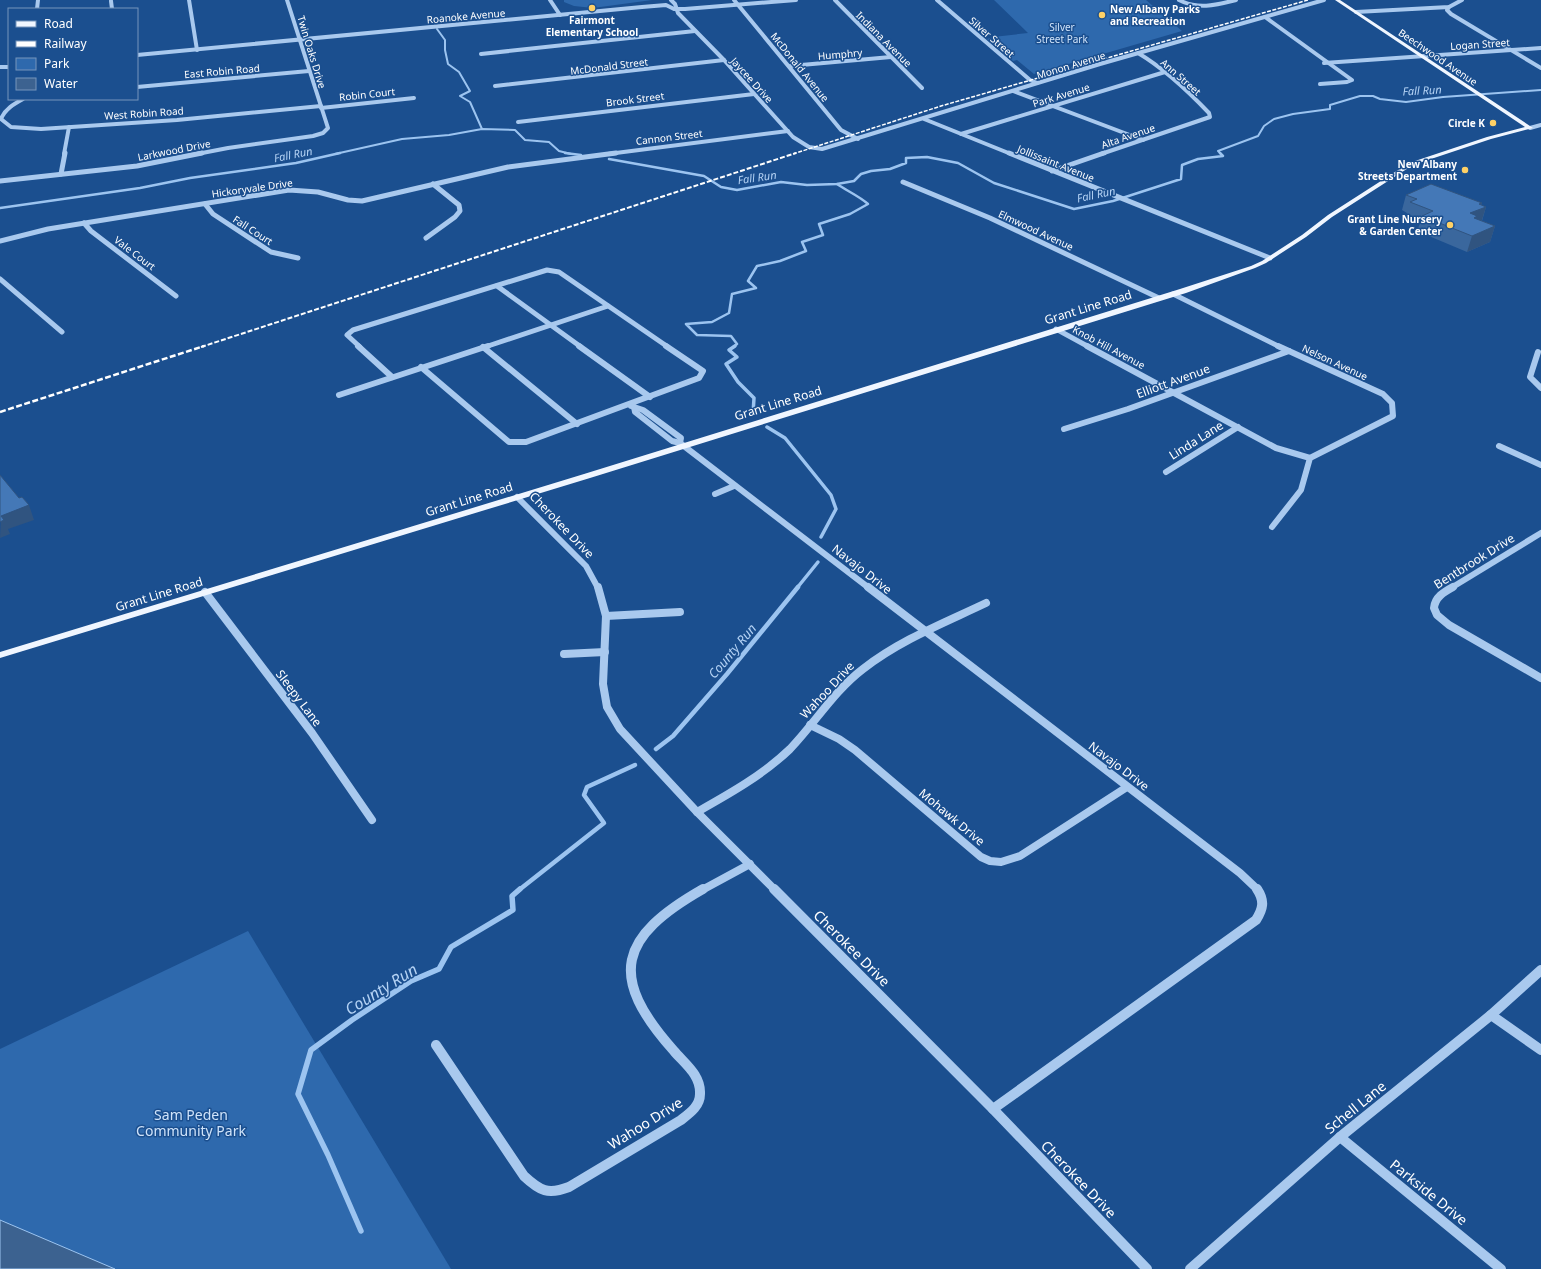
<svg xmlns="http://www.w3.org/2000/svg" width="1541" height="1269" viewBox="0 0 1541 1269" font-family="'Noto Sans',sans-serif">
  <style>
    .green { fill: #2e69ad }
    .water { fill: #3c6290; stroke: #9cc4f0 }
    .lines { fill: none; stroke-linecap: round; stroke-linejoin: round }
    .stream-far4 { stroke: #9cc4f0; stroke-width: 2 }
    .stream-far3 { stroke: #9cc4f0; stroke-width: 2.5 }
    .stream-far2 { stroke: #9cc4f0; stroke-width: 3.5 }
    .stream-far1 { stroke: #9cc4f0; stroke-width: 4.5 }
    .stream { stroke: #9cc4f0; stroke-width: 5.5 }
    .minor-far4 { stroke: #a9c9ee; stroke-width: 4 }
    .minor-far3 { stroke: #a9c9ee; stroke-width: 5 }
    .minor-far2 { stroke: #a9c9ee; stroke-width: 6 }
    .minor-far1 { stroke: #a9c9ee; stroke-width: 8 }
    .minor { stroke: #a9c9ee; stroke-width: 10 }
    .major { fill: #f0f6ff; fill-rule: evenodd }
    .rail-far2 { stroke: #fff; stroke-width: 1.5; stroke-dasharray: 4 1.5; stroke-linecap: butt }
    .rail-far1 { stroke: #fff; stroke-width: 2; stroke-dasharray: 5 2; stroke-linecap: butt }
    .rail { stroke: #fff; stroke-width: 2.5; stroke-dasharray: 6 2.5; stroke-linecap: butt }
    .wall { fill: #3a679d }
    .shaded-wall { fill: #305480 }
    .building { fill: #4478b7; stroke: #305480 }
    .poi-dot { fill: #ffd166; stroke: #1b4f8f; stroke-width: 1.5 }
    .labels { text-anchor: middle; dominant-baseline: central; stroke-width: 3; stroke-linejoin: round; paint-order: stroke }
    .far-poi-label { font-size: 10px; font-weight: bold; fill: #fff; stroke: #1b4f8f; text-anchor: end }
    .far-street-label { font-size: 10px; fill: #fff; stroke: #1b4f8f }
    .far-park-label { font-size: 10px; fill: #cfe3fa; stroke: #1b4f8f }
    .far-water-label { font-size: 11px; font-style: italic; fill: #b5d3f5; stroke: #1b4f8f }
    .street-label { font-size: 12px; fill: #fff; stroke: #1b4f8f }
    .water-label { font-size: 13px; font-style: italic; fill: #b5d3f5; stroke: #1b4f8f }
    .near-street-label { font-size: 14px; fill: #fff; stroke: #1b4f8f }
    .near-park-label { font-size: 14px; fill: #cfe3fa; stroke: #1b4f8f }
    .near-water-label { font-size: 16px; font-style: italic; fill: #b5d3f5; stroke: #1b4f8f }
  </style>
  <rect width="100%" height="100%" fill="#1b4f8f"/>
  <!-- green -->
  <g class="green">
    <path d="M564 0H652L593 8 574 6 564 2Z"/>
    <path d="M994 0H1146L1182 31 1034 74 1017 60 1013 61 987 39 993 37 1028 33Z"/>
    <path d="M248 931 451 1269H0V1049Z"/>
  </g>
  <!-- water -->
  <path class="water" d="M0 1220 115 1269H0Z"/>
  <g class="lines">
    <!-- stream-far4 -->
    <g class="stream-far4">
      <path d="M437 29 445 40V50L448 64 459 72 470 91 460 96 470 102 482 129"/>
      <path d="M335 154 402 139 449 135 482 129 515 130 525 140 549 142 559 151 571 154"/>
      <path d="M1221 154 1218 151 1258 136 1264 126 1274 119 1293 114 1330 109V105L1360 96H1373L1380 99 1406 102 1443 97 1541 90"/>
    </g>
    <!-- stream-far3 -->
    <g class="stream-far3">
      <path d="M565 153 581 155"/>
      <path d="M609 159 704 176 721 187 737 190 781 182 807 185 837 184 854 181 861 174 871 171 890 169 906 163V158L927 157 958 163 994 183 1074 209 1113 201 1181 179 1182 165 1198 159 1223 156 1220 153"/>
      <path d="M0 208 140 188 190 178 296 163 340 153"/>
      <path d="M733 347 737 344 731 336 697 335 686 324 712 322 729 313 732 294 756 288 748 281 757 266 780 261 806 251 802 242 823 235 819 224 850 214 868 204C859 196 847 191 837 184"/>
    </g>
    <!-- stream-far2 -->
    <g class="stream-far2">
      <path d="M735 346 729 350 737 357 726 364 738 382 754 398 753 414"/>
      <path d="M767 427 785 438 831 495 836 509 821 537"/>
      <path d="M797 588 818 562"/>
    </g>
    <!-- stream-far1 -->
    <g class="stream-far1">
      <path d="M656 749 673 736 727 674 798 587"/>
      <path d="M519 890 604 823 584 795 587 787 635 765"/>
    </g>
    <!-- stream -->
    <path class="stream" d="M361 1231 328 1155 298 1094 311 1050 352 1020 411 981 439 969 451 947 513 910 512 896 520 889"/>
    <!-- minor-far4 -->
    <g class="minor-far4">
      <path d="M189 0 197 50"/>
      <path d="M550 0 560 15"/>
      <path d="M671 0 675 4 678 13 724 60 793 137 809 147 822 149 1100 64 1324 0"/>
      <path d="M734 0 841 130 858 139"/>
      <path d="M835 0 922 88"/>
      <path d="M937 0 1030 80 1037 83"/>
      <path d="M1179 0C1198 10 1216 5 1236 0"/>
      <path d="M111 1 112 9"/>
      <path d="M1449 7 1447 10 1451 14 1541 68"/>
      <path d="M37 9 38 0"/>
      <path d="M1356 12 1449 7 1462 0"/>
      <path d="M1265 17 1352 80 1347 82 1320 84"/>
      <path d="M481 54 695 31"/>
      <path d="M137 55 642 7 666 5 674 9H685L796 0"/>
      <path d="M1324 63 1541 48"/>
      <path d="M790 66 891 57"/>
      <path d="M0 67H9"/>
      <path d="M495 86 724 60"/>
      <path d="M137 87 309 71"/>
      <path d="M1013 91 1143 140"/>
      <path d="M23 99C14 104 5 109 1 119L11 127 41 129 177 120 321 106"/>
      <path d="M321 108 414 98"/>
      <path d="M924 119 1011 154"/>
      <path d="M518 122 754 94"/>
      <path d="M1530 128 1541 125"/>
      <path d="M961 134 1165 72"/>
      <path d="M64 154 69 127"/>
      <path d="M197 154 228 148 313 136 323 133 328 128 287 0"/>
      <path d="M608 154 788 131"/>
      <path d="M1101 154 1210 117 1209 113C1187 90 1165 69 1138 53"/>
    </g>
    <!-- minor-far3 -->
    <g class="minor-far3">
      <path d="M1009 153 1270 258"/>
      <path d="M1052 171 1104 153"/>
      <path d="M61 174 65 153"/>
      <path d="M0 181 137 166 202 153"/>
      <path d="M903 182 990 218 1159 298"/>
      <path d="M205 204 213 214 271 252 298 258"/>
      <path d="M84 223 91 231 176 296"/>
      <path d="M426 238 455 217 460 211 459 205 433 184"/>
      <path d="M0 241 48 229 289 190 318 192 348 200 362 201 508 167 616 153"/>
      <path d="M0 279 62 332"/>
      <path d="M497 286 581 347"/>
      <path d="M1173 294 1280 347"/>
      <path d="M1056 329 1089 347"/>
      <path d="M360 347 347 335 353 330 547 270 559 272 668 347"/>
      <path d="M485 347 608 306"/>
    </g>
    <!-- minor-far2 -->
    <g class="minor-far2">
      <path d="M358 346 392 377"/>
      <path d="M579 346 650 397"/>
      <path d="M1087 346 1276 448 1310 458"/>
      <path d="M483 347 577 424"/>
      <path d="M1538 352 1530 377 1541 388"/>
      <path d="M421 367 509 442H526L699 378 703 371 666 346"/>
      <path d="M339 395 488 346"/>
      <path d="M631 406 643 410 681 438 680 443"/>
      <path d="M634 407 635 412 672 441 680 443 869 588"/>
      <path d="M1064 429 1128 409 1289 351"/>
      <path d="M1499 446 1541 465"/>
      <path d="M1166 472 1238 427"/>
      <path d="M715 494 734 486"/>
      <path d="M517 497 586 566 598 588"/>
      <path d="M1272 527 1301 490 1310 458 1393 416 1392 403 1383 394 1278 346"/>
      <path d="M1451 588 1541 533"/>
    </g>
    <!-- minor-far1 -->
    <g class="minor-far1">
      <path d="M598 587 606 616 603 684 607 707 620 729 697 812 775 890"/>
      <path d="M868 587 1240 873 1258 890"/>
      <path d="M1453 587C1444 592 1435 597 1434 608L1437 615 1449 625 1541 678"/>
      <path d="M205 592 312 733 372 820"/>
      <path d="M606 616 680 612"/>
      <path d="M564 654 605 652"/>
      <path d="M810 725 839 739 855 750 981 857 990 861 1001 862 1020 856 1127 787"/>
      <path d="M697 812C729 794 763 775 790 749 815 723 834 691 863 669 900 640 944 623 986 603"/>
      <path d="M702 890 750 864"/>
    </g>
    <!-- minor -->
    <g class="minor">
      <path d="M774 889 993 1109 1147 1269"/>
      <path d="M1491 1015 1541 1050"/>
      <path d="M436 1045 524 1176C540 1191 548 1195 569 1187L681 1120C690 1113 700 1106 700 1094 701 1075 685 1064 674 1051 607 976 619 937 703 889"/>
      <path d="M993 1109 1256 920C1263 909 1265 901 1257 889"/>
      <path d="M1340 1137 1501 1269"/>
      <path d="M1190 1269 1340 1137 1491 1015 1541 970"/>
    </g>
    <!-- major -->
    <path class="major" d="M1335 0H1340L1533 128 1491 139 1413 165 1332 217 1306 237 1266 263 1255 268 1186 293 590 478 0 658V652L584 474 1180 289 1251 266 1262 261 1302 235 1328 215 1409 163 1487 137 1525 127Z"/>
    <!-- rail-far2 -->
    <path class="rail-far2" d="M793 154 941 106 1308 0"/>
    <!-- rail-far1 -->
    <path class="rail-far1" d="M201 347 796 153"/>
    <!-- rail -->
    <path class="rail" d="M0 412 204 346"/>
  </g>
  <!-- wall -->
  <path class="wall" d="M1406 195 1482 203 1481 205 1486 207 1482 221 1495 226 1490 242 1467 252 1417 231 1420 223 1406 218 1407 213 1402 210Z"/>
  <!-- shaded-wall -->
  <g class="shaded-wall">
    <path d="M1482 203 1479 210 1486 207 1481 223 1466 229 1470 213 1479 204Z"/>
    <path d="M1495 226 1490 242 1467 252 1472 236Z"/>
    <path d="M29 505 34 520 8 529 10 534 0 538 1 516Z"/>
  </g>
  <!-- building -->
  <g class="building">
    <path d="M1431 184 1482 203 1479 204 1486 207 1470 213 1477 216 1474 218 1495 226 1472 236 1422 216 1433 211 1410 202 1417 199 1406 195Z"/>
    <path d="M0 475 19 498 22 497 29 505 1 516 4 520 0 522Z"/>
  </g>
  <!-- markers -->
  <g class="poi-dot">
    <circle cx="592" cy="8" r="4"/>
    <circle cx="1102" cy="15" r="4"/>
    <circle cx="1493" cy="123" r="4"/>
    <circle cx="1465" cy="170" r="4"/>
    <circle cx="1450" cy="225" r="4"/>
  </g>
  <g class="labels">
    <!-- far-poi labels -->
    <g class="far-poi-label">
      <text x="1110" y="9" text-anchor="start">New Albany Parks<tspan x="1110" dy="12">and Recreation</tspan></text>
      <text x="592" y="20" text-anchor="middle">Fairmont<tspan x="592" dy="12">Elementary School</tspan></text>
      <text x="1485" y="123">Circle K</text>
      <text x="1457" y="164">New Albany<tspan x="1457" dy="12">Streets Department</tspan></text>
      <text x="1442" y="219">Grant Line Nursery<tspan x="1442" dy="12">&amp; Garden Center</tspan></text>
    </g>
    <!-- far-street labels -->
    <g class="far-street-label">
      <text transform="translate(466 16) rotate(-5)">Roanoke Avenue</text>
      <text transform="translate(992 37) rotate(41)">Silver Street</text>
      <text transform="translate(884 39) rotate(45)">Indiana Avenue</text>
      <text transform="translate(1480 44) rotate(-4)">Logan Street</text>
      <text transform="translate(312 52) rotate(73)">Twin Oaks Drive</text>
      <text transform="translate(840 54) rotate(-5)">Humphry</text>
      <text transform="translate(1438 57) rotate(34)">Beechwood Avenue</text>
      <text transform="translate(1071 65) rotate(-17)">Monon Avenue</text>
      <text transform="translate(609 66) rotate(-7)">McDonald Street</text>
      <text transform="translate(800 67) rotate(51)">McDonald Avenue</text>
      <text transform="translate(222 71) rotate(-5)">East Robin Road</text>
      <text transform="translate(1181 77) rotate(41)">Ann Street</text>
      <text transform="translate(752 80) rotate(48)">Jaycee Drive</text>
      <text transform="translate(367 94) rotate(-6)">Robin Court</text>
      <text transform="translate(1061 95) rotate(-17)">Park Avenue</text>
      <text transform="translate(635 99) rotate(-7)">Brook Street</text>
      <text transform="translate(144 113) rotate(-4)">West Robin Road</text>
      <text transform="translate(1128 136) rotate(-19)">Alta Avenue</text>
      <text transform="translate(669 137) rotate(-7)">Cannon Street</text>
      <text transform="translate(174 150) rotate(-11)">Larkwood Drive</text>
      <text transform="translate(1056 163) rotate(22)">Jollissaint Avenue</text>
      <text transform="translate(252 188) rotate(-8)">Hickoryvale Drive</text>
      <text transform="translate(253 230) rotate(33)">Fall Court</text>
      <text transform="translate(1036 230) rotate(25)">Elmwood Avenue</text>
      <text transform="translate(135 253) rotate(37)">Vale Court</text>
      <text transform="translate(1109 347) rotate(28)">Knob Hill Avenue</text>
      <text transform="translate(1335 362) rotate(25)">Nelson Avenue</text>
    </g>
    <!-- far-park labels -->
    <g class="far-park-label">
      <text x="1062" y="27">Silver<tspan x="1062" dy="12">Street Park</tspan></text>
    </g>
    <!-- far-water labels -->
    <g class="far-water-label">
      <text transform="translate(1422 90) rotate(-3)">Fall Run</text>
      <text transform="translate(293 154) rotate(-11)">Fall Run</text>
      <text transform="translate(757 177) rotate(-8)">Fall Run</text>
      <text transform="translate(1096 194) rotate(-12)">Fall Run</text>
    </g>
    <!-- street labels -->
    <g class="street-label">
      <text transform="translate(1088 307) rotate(-17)">Grant Line Road</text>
      <text transform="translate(1173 381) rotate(-20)">Elliott Avenue</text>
      <text transform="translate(778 403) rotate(-17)">Grant Line Road</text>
      <text transform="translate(1196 440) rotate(-32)">Linda Lane</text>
      <text transform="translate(469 499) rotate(-17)">Grant Line Road</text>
      <text transform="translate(562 525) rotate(46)">Cherokee Drive</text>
      <text transform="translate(1474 561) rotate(-32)">Bentbrook Drive</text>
      <text transform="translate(862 569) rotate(38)">Navajo Drive</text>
      <text transform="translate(159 594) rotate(-17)">Grant Line Road</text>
      <text transform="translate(827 690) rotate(-47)">Wahoo Drive</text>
      <text transform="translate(299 698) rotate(53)">Sleepy Lane</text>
      <text transform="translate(1119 766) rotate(37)">Navajo Drive</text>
      <text transform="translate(952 817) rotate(40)">Mohawk Drive</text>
    </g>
    <!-- water labels -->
    <g class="water-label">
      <text transform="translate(732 651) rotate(-50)">County Run</text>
    </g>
    <!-- near-street labels -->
    <g class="near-street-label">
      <text transform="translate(852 948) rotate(45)">Cherokee Drive</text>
      <text transform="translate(1355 1107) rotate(-39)">Schell Lane</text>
      <text transform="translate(645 1123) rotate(-32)">Wahoo Drive</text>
      <text transform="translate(1079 1179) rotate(46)">Cherokee Drive</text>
      <text transform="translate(1429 1192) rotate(39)">Parkside Drive</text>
    </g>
    <!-- near-park labels -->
    <g class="near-park-label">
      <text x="191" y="1114">Sam Peden<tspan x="191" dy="16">Community Park</tspan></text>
    </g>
    <!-- near-water labels -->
    <g class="near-water-label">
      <text transform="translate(381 989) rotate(-32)">County Run</text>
    </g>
  </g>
  <!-- legend -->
  <rect x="8" y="8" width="130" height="92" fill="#1b4f8f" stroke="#7695bc"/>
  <rect x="16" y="21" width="20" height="6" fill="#f0f6ff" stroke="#7695bc"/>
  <text x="44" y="28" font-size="12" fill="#ffffff">Road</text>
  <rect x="16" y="41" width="20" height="6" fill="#ffffff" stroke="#7695bc"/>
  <text x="44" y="48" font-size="12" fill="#ffffff">Railway</text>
  <rect x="16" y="58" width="20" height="12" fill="#2e69ad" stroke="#7695bc"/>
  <text x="44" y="68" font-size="12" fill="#ffffff">Park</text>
  <rect x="16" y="78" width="20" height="12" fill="#3c6290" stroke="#7695bc"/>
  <text x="44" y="88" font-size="12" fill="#ffffff">Water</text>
</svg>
